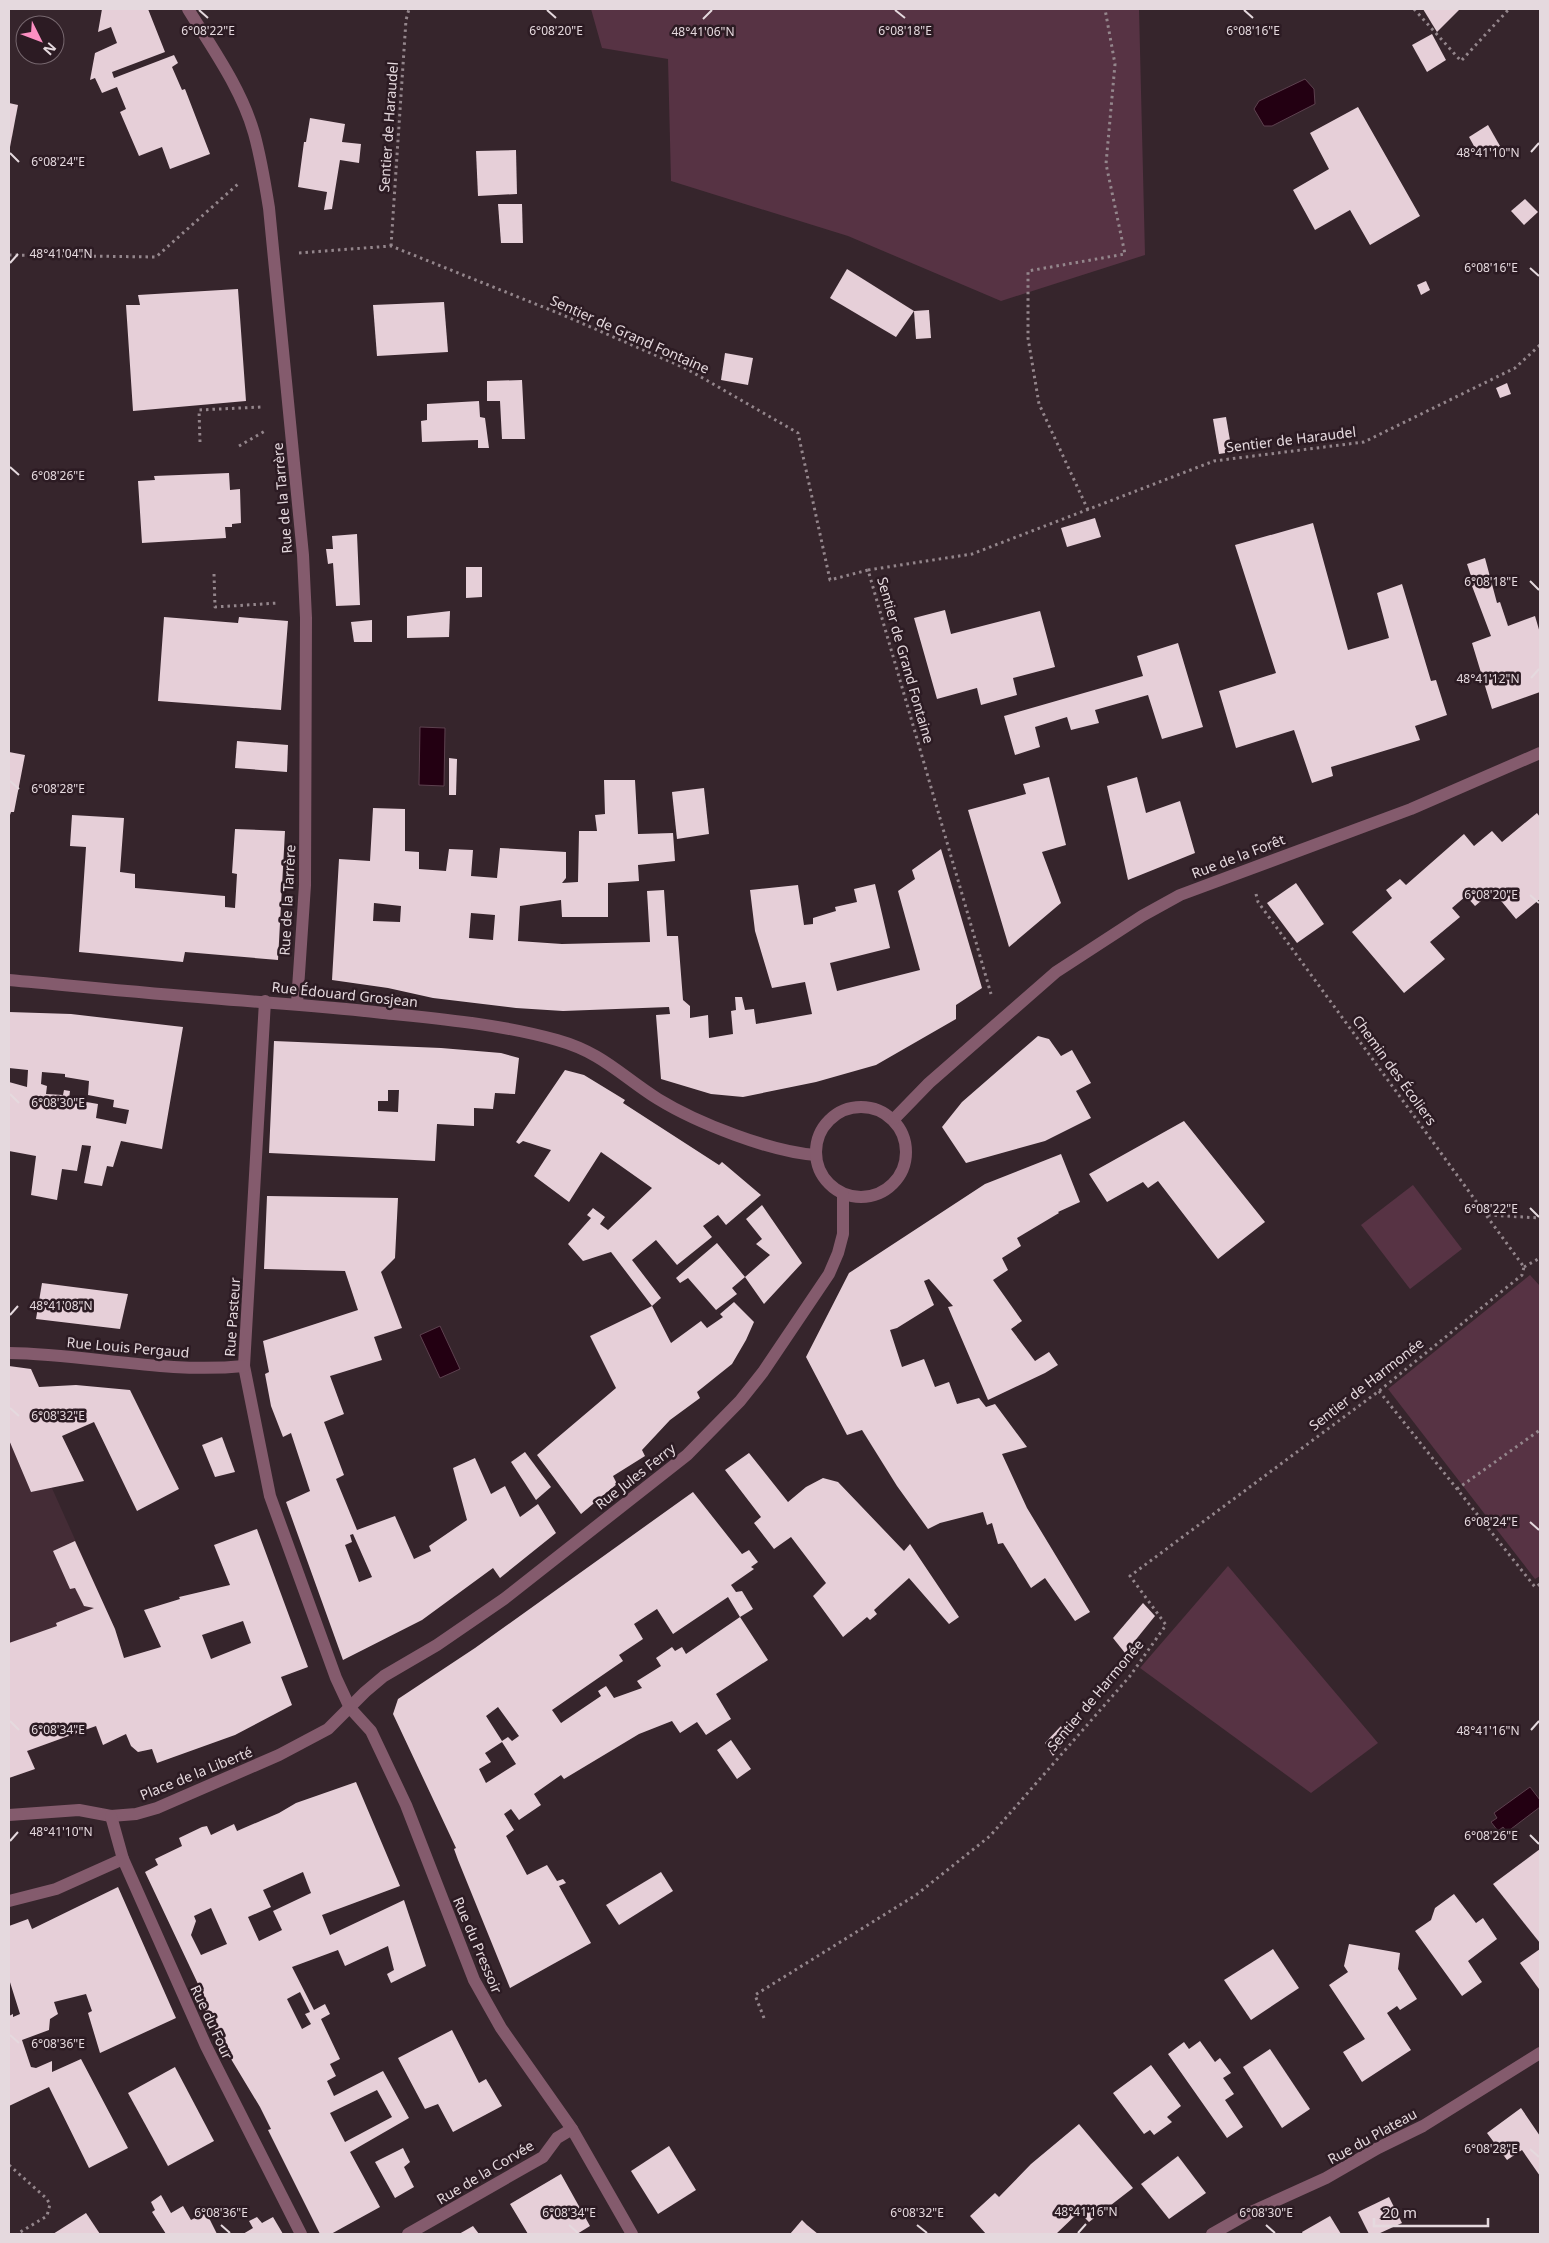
<svg xmlns="http://www.w3.org/2000/svg" width="1549" height="2243" viewBox="0 0 1549 2243" font-family="'Noto Sans',sans-serif">
  <style>
    .built { fill: #442c36 }
    .green { fill: #573344 }
    .water { fill: #230012; stroke: #5d414f }
    .building { fill: #e6cfd8; fill-rule: evenodd }
    .lines { fill: none; stroke-linecap: round; stroke-linejoin: round }
    .path { stroke: #94868c; stroke-width: 3; stroke-dasharray: 2.5 4; stroke-linecap: butt }
    .service { stroke: #845b6d; stroke-width: 12 }
    .minor { stroke: #845b6d; stroke-width: 12 }
    .tertiary { stroke: #845b6d; stroke-width: 12 }
    .ticks { fill: none; stroke: #e5d9de; stroke-width: 2 }
    .labels { text-anchor: middle; dominant-baseline: central; stroke-width: 5; stroke-linejoin: round; paint-order: stroke }
    .street-label { font-size: 14px; fill: #e5d9de; stroke: #2c1b23 }
    .ticks-label { font-size: 12px; text-anchor: middle; fill: #e5d9de; stroke: #2c1b23; stroke-width: 5; stroke-linejoin: round; paint-order: stroke }
  </style>
  <rect width="100%" height="100%" fill="#36252c"/>
  <!-- built -->
  <path class="built" d="M9 1440 31 1492 51 1486 60 1506 115 1629 152 1749 138 1752 131 1746 126 1734 103 1745 95 1726 28 1751 35 1769 9 1778Z"/>
  <!-- green -->
  <g class="green">
    <path d="M591 9H1139L1145 255 1001 301 848 236 671 181 668 59 602 48Z"/>
    <path d="M1413 1185 1462 1249 1410 1289 1361 1225Z"/>
    <path d="M1530 1275 1540 1286V1576L1535 1579 1388 1389Z"/>
    <path d="M1228 1566 1378 1743 1311 1793 1140 1668Z"/>
  </g>
  <!-- water -->
  <g class="water">
    <path d="M1305 79 1314 89 1315 104 1272 126H1264L1254 109 1259 101Z"/>
    <path d="M420 727 445 728 444 786 419 785Z"/>
    <path d="M440 1326 460 1369 440 1378 420 1335Z"/>
    <path d="M1530 1787 1540 1800V1807L1507 1832 1503 1827 1498 1831 1491 1822 1497 1818 1494 1813Z"/>
  </g>
  <!-- building -->
  <g class="building">
    <path d="M102 9H148L165 52 112 72 114 78 174 55 178 63 172 67 182 90 185 89 210 154 170 169 162 147 139 156 120 112 126 109 117 87 102 93 95 78 90 80 95 53 117 43 111 27 98 32Z"/>
    <path d="M1423 9H1460L1437 32Z"/>
    <path d="M1432 34 1446 60 1427 72 1412 45Z"/>
    <path d="M9 103 18 105 10 147 9 146Z"/>
    <path d="M1358 107 1420 216 1370 245 1350 210 1315 230 1293 190 1329 169 1310 133Z"/>
    <path d="M310 118 345 124 342 142 361 144 359 163 340 160 332 209 324 210 327 192 298 187 304 142H306Z"/>
    <path d="M1488 125 1500 146 1480 157 1469 137Z"/>
    <path d="M516 150 517 194 478 196 476 151Z"/>
    <path d="M1525 199 1538 212 1524 225 1511 211Z"/>
    <path d="M498 204H522L523 243H501Z"/>
    <path d="M847 269 914 311 896 337 830 298Z"/>
    <path d="M1426 281 1430 290 1421 295 1417 285Z"/>
    <path d="M238 289 246 401 133 411 126 305H140L138 295Z"/>
    <path d="M444 302 448 352 377 356 373 305Z"/>
    <path d="M929 310 931 338 916 339 914 311Z"/>
    <path d="M725 353 753 358 748 385 721 380Z"/>
    <path d="M522 380 525 439H502L500 401H487V381Z"/>
    <path d="M1507 383 1511 394 1500 398 1496 388Z"/>
    <path d="M479 401 480 417 485 418 489 448H478V440L422 442 421 421 427 420V404Z"/>
    <path d="M1226 417 1232 452 1219 454 1213 419Z"/>
    <path d="M229 473 230 490 240 489 241 523 232 524V527H225L226 538 142 543 138 481 155 480 154 476Z"/>
    <path d="M1095 518 1101 537 1067 547 1061 528Z"/>
    <path d="M1313 523 1348 650 1389 638 1377 593 1402 584 1431 681 1436 680 1447 715 1415 726 1420 740 1331 767 1333 776 1312 783 1294 730 1236 748 1219 691 1276 673 1235 545Z"/>
    <path d="M357 534 360 605 336 606 333 563 328 564 326 549H333L332 536Z"/>
    <path d="M1485 558 1497 603 1500 602 1508 626 1535 616 1540 633V692L1492 709 1472 643 1491 636 1472 586 1474 585 1467 564Z"/>
    <path d="M466 567H482V597L466 598Z"/>
    <path d="M945 610 951 634 1040 611 1055 667 1013 678 1017 695 981 705 977 688 937 699 914 618Z"/>
    <path d="M450 611 449 637 407 638V616Z"/>
    <path d="M164 617 238 623 239 617 288 621 281 710 158 701Z"/>
    <path d="M372 620V642H354L351 622Z"/>
    <path d="M1178 643 1203 727 1162 739 1148 695 1095 710 1099 723 1071 730 1067 717 1035 727 1040 747 1015 755 1004 716 1143 676 1137 656Z"/>
    <path d="M237 741 288 745 287 772 235 768Z"/>
    <path d="M9 752 25 755 14 812H11L9 818Z"/>
    <path d="M449 758 457 759 456 795H449Z"/>
    <path d="M1049 777 1066 845 1042 852 1061 903 1009 947 968 810 1026 794 1023 784Z"/>
    <path d="M1137 777 1146 813 1180 801 1195 853 1128 880 1107 786Z"/>
    <path d="M604 780H635L638 834 673 833 675 861 638 865 639 881 608 883V917H562L561 900 520 906 518 941 562 944 650 942 647 891 664 890 667 936H678L683 1000 690 1006V1018L708 1015 709 1038 733 1034 731 1011 736 1010 735 997H742L745 1010 754 1009 756 1024 812 1014 805 982 772 988 755 931 750 890 798 885 804 925 813 924V918L836 911 835 907 857 902 854 889 875 884 890 948 830 963 837 991 920 970 898 891 915 879 912 870 941 849 982 988 956 1005V1019L876 1065 816 1082 743 1097 711 1094 661 1079 656 1015 670 1014 669 1007 563 1011 516 1008 433 998 388 988 332 980 339 859 370 861 373 808 405 809V851L419 852V869L446 871 449 849 473 850 471 876 497 878 500 848 566 852V878L562 883 578 882 579 831H597L595 815 605 814ZM374 903 401 906 400 922 373 921ZM471 913 495 915 493 940 469 938Z"/>
    <path d="M704 788 709 834 677 839 672 792Z"/>
    <path d="M1537 813 1540 817V899L1516 919 1493 891 1475 906 1466 896 1452 908 1460 917 1430 942 1445 959 1404 993 1352 932 1392 898 1386 890 1400 879 1406 885 1464 834 1474 846 1492 831 1502 842Z"/>
    <path d="M72 815 124 818 120 872 135 874V888L225 896V907L235 908 237 874 232 873 235 829 285 831 278 960 185 952 183 962 79 952 86 847 70 846Z"/>
    <path d="M1296 883 1324 924 1297 943 1267 903Z"/>
    <path d="M9 1012 71 1014 183 1027 162 1149 121 1141 113 1167 107 1166 102 1186 84 1183 91 1146 82 1145 77 1171 62 1169 57 1200 31 1195 36 1156 9 1151V1082L27 1087 28 1070 9 1068ZM42 1072 65 1074V1077L89 1081 88 1095 114 1100 113 1107 129 1110 126 1124 96 1118 98 1104 69 1099 70 1091 64 1090 63 1095 46 1094 47 1086 41 1084Z"/>
    <path d="M1038 1036 1049 1039 1061 1056 1072 1050 1091 1083 1076 1091 1091 1118 1045 1141 966 1163 942 1127 962 1102Z"/>
    <path d="M274 1041 441 1048 501 1053 519 1058 515 1094 495 1093 493 1109 474 1108V1126L437 1124 435 1161 269 1153ZM388 1090H399L398 1112 378 1111V1101H388Z"/>
    <path d="M565 1070 584 1075 625 1100 623 1103 719 1165 722 1162 761 1195 726 1225 718 1215 703 1226 712 1237 677 1265 656 1240 632 1260 661 1298 652 1306 671 1343 701 1321 707 1328 723 1317 720 1314 734 1302 754 1322 746 1340 732 1364 697 1392 700 1398 670 1420 642 1450 645 1456 613 1476 617 1484 581 1514 537 1455 616 1388 590 1336 652 1306 611 1252 583 1261 568 1244 591 1218 587 1215 593 1208 605 1217 600 1224 608 1230 652 1188 601 1152 569 1202 534 1176 551 1150 523 1141 519 1144 516 1142Z"/>
    <path d="M1184 1121 1265 1222 1218 1259 1158 1181 1148 1188 1143 1182 1107 1202 1089 1174Z"/>
    <path d="M1061 1154 1080 1202 1058 1212 1059 1213 1017 1238 1021 1246 1002 1258 1008 1270 993 1280 1022 1321 1011 1329 1035 1361 1049 1352 1058 1365 1045 1373 988 1400 948 1307 953 1306 929 1279 924 1281 934 1305 897 1328 890 1330 902 1367 924 1359 935 1387 949 1382 957 1404 979 1398 986 1407 995 1404 1027 1447 1002 1454 1027 1508 1090 1612 1075 1621 1045 1578 1031 1588 1003 1543 998 1544 992 1523 987 1525 983 1512 940 1523 928 1529 897 1486 862 1430 847 1435 806 1357 849 1273 985 1184Z"/>
    <path d="M267 1196 398 1198 395 1258 381 1272 402 1328 374 1337 382 1360 330 1376 344 1414 324 1422 344 1475 336 1479 357 1530 395 1516 414 1559 431 1551 429 1546 467 1520 453 1468 475 1458 491 1494 505 1486 520 1517 538 1504 556 1533 500 1578 493 1568 422 1620 343 1660 286 1502 310 1491 291 1433 283 1437 271 1406 265 1374 269 1372 263 1341 358 1310 345 1271 264 1269ZM353 1534 372 1577 359 1582 345 1545 352 1542 350 1535Z"/>
    <path d="M762 1205 802 1263 764 1304 745 1277 770 1255 756 1244 762 1239 746 1219Z"/>
    <path d="M717 1243 745 1277 732 1288 737 1294 716 1310 688 1278 680 1283 676 1278Z"/>
    <path d="M42 1283 128 1294 120 1329 36 1319Z"/>
    <path d="M9 1366 31 1369 39 1387 76 1385 130 1390 179 1489 137 1511 94 1422 62 1436 84 1481 31 1492 9 1440Z"/>
    <path d="M222 1437 235 1472 215 1477 202 1445Z"/>
    <path d="M525 1452 551 1487 536 1500 511 1462Z"/>
    <path d="M749 1453 788 1502 806 1487 823 1478 838 1482 904 1551 910 1544 959 1617 949 1624 909 1578 874 1610 877 1614 870 1620 867 1617 843 1637 813 1596 826 1583 791 1537 774 1549 754 1523 761 1517 725 1470Z"/>
    <path d="M693 1492 742 1554 749 1550 758 1562 751 1567 754 1569 731 1585 736 1592 742 1591 753 1609 740 1617 768 1660 716 1694 731 1719 706 1735 697 1722 680 1733 672 1721 639 1734 564 1779 561 1775 534 1794 541 1805 519 1820 511 1809 504 1814 514 1830 506 1836 527 1875 547 1865 557 1881 563 1879 566 1883 559 1886 591 1943 510 1988 458 1860 454 1849 456 1848 393 1714 398 1699 475 1648ZM728 1597 740 1617 686 1654 682 1647 675 1651 672 1647 656 1658 661 1666 637 1681 642 1688 614 1698 606 1686 598 1691 601 1696 561 1723 552 1710 623 1661 619 1655 643 1639 634 1624 657 1609 673 1634ZM498 1707 519 1736 512 1741 508 1737 502 1741 486 1716ZM502 1742 516 1764 486 1783 479 1769 491 1762 485 1753Z"/>
    <path d="M257 1529 308 1667 281 1677 292 1705 235 1735 157 1763 152 1749 138 1752 131 1746 126 1734 103 1745 96 1726 27 1751 35 1769 9 1778V1643L57 1626 56 1623 94 1608 84 1606 75 1588 70 1589 53 1551 75 1541 115 1629 124 1658 161 1647 144 1610 180 1599 179 1597 230 1585 214 1545ZM243 1621 251 1643 211 1659 202 1635Z"/>
    <path d="M1143 1603 1155 1616 1125 1653 1113 1638Z"/>
    <path d="M1061 1726 1070 1736 1053 1756 1045 1743Z"/>
    <path d="M731 1740 751 1769 737 1779 717 1750Z"/>
    <path d="M356 1782 400 1886 322 1915 330 1935 404 1900 426 1966 391 1983 387 1974 394 1970 388 1946 345 1966 338 1950 292 1967 314 2010 325 2004 330 2014 321 2019 340 2059 330 2064 336 2076 327 2081 334 2096 383 2071 409 2118 350 2152 380 2207 331 2234H320L268 2130 271 2129 260 2107 228 2054 193 1987 198 1984 145 1872 158 1865 155 1859 182 1846 179 1838 202 1827 207 1826 211 1835 234 1824 237 1831 279 1813 296 1803ZM303 1872 311 1893 273 1911 282 1930 259 1941 248 1917 271 1907 263 1890ZM211 1908 227 1944 201 1955 191 1935 196 1921 194 1916ZM300 1992 310 2012 305 2014 311 2024 302 2029 287 1999ZM377 2090 392 2117 345 2142 330 2113Z"/>
    <path d="M1540 1849V1943L1493 1884Z"/>
    <path d="M661 1872 673 1891 619 1925 606 1905Z"/>
    <path d="M118 1887 176 2018 100 2053 88 2013 92 2011 86 1994 54 2002 58 2014 50 2019 49 2030 22 2040 31 2067 36 2068 52 2061V2072L81 2059 128 2148 89 2168 49 2087 9 2106V2016L13 2014V2017L20 2014 9 1979V1926L28 1919 32 1929Z"/>
    <path d="M1454 1894 1476 1923 1483 1918 1497 1939 1468 1961 1482 1982 1462 1996 1415 1931 1431 1920 1435 1908Z"/>
    <path d="M1349 1944 1400 1953 1398 1969 1417 1999 1400 2010 1397 2006 1387 2013 1411 2050 1362 2082 1343 2052 1365 2039 1329 1985 1348 1972 1344 1966Z"/>
    <path d="M1273 1949 1299 1988 1251 2020 1224 1980Z"/>
    <path d="M1540 1949V1988L1539 1989 1520 1963Z"/>
    <path d="M452 2030 479 2083 486 2079 502 2106 453 2132 438 2104 425 2109 398 2058Z"/>
    <path d="M1200 2041 1215 2062 1220 2058 1231 2073 1223 2078 1234 2094 1225 2100 1243 2127 1227 2138 1168 2054 1184 2042 1189 2049Z"/>
    <path d="M1270 2049 1310 2109 1282 2128 1243 2067Z"/>
    <path d="M1151 2065 1181 2106 1167 2117 1172 2122 1154 2135 1150 2130 1144 2134 1113 2093Z"/>
    <path d="M175 2067 214 2141 168 2166 128 2093Z"/>
    <path d="M1521 2108 1540 2136V2176L1522 2150 1507 2160 1487 2133Z"/>
    <path d="M1079 2124 1133 2188 1089 2222 1079 2212 1056 2234H986L970 2216 995 2193 999 2197 1031 2164Z"/>
    <path d="M669 2146 696 2190 658 2214 631 2171Z"/>
    <path d="M403 2148 410 2162 404 2167 414 2187 395 2198 375 2162Z"/>
    <path d="M1178 2156 1206 2193 1169 2219 1141 2184Z"/>
    <path d="M561 2174 590 2226 577 2234 546 2233 528 2234 510 2204Z"/>
    <path d="M161 2195 171 2213 183 2206 191 2220 206 2212 217 2234H166L152 2212 155 2210 151 2202Z"/>
    <path d="M1389 2197 1402 2223 1378 2234H1369L1358 2212Z"/>
    <path d="M86 2213 100 2234H53Z"/>
    <path d="M1330 2216 1341 2234H1303L1302 2232Z"/>
    <path d="M257 2217 262 2223 273 2217 283 2234H243L253 2228 249 2221Z"/>
    <path d="M802 2220 807 2225 818 2234H790Z"/>
    <path d="M473 2226 479 2234H459Z"/>
  </g>
  <g class="lines">
    <!-- path -->
    <g class="path">
      <path d="M1414 9 1461 61 1509 9"/>
      <path d="M391 246 406 20 409 9"/>
      <path d="M299 253 391 246 563 315 687 369 798 433 830 580 868 570 991 994"/>
      <path d="M9 255 156 257 238 184"/>
      <path d="M200 442 199 410 261 407"/>
      <path d="M239 446 265 431"/>
      <path d="M1088 510 1039 404 1028 338V271L1125 254 1106 164 1115 64 1105 9"/>
      <path d="M868 570 972 554 1214 461 1364 442 1515 368 1540 345"/>
      <path d="M214 574 215 607 278 603"/>
      <path d="M1256 894 1258 902 1524 1267"/>
      <path d="M1488 1215 1540 1218"/>
      <path d="M1524 1267 1540 1258"/>
      <path d="M1379 1391 1535 1587 1540 1584"/>
      <path d="M1457 1489 1540 1430"/>
      <path d="M764 2018 755 1995 916 1895 990 1836 1130 1676 1166 1625 1130 1576 1379 1391 1522 1275 1524 1267"/>
      <path d="M9 2165 46 2198 50 2204 47 2216 17 2234"/>
    </g>
    <!-- service -->
    <path class="service" d="M9 1901 56 1889 123 1859"/>
    <!-- minor -->
    <g class="minor">
      <path d="M188 9C212 48 241 88 254 133 261 158 265 183 269 208L303 555 306 618 305 885 297 1003"/>
      <path d="M9 980C76 986 143 993 210 998 268 1003 325 1006 383 1013 441 1019 500 1024 557 1040 603 1053 620 1075 658 1099 697 1123 771 1152 816 1155"/>
      <path d="M265 1001 244 1366 270 1496 336 1678 350 1708 371 1731 406 1805 474 1980 501 2028 572 2129 632 2234"/>
      <circle cx="861" cy="1152" r="45"/>
      <path d="M894 1119 929 1083 1056 972 1142 916 1180 895 1411 809 1540 753"/>
      <path d="M9 1353C87 1354 165 1374 244 1366"/>
      <path d="M9 1815 79 1810 111 1816 136 1814 157 1808 279 1755 328 1729 365 1692 384 1676 437 1645 504 1599 687 1455 740 1401 763 1372 829 1274 838 1253 843 1234V1194"/>
      <path d="M111 1816 123 1859 206 2046 301 2234"/>
      <path d="M408 2234 543 2157 557 2138 572 2129"/>
    </g>
    <!-- tertiary -->
    <path class="tertiary" d="M1212 2234 1249 2213 1326 2178 1378 2148 1423 2126 1540 2053"/>
  </g>
  <!-- ticks -->
  <path class="ticks" d="M199 10 208 18M547 10 556 18M895 10 905 18M1244 10 1253 18M703 19 712 10M1531 152 1539 143M10 153 19 162M10 263 18 254M1530 268 1539 276M10 467 19 475M1530 581 1539 590M1531 678 1539 669M10 781 19 789M1530 895 1539 903M10 1094 19 1103M1530 1208 1539 1217M10 1315 18 1306M10 1408 19 1416M1530 1522 1539 1530M10 1721 19 1730M1531 1730 1539 1721M1530 1835 1539 1844M10 1841 18 1832M10 2035 19 2043M1530 2149 1539 2157M221 2225 230 2233M569 2225 578 2233M917 2225 927 2233M1266 2225 1275 2233M1078 2233 1086 2224"/>
  <g class="labels">
    <!-- street labels -->
    <g class="street-label">
      <text transform="translate(388 127) rotate(-86)">Sentier de Haraudel</text>
      <text transform="translate(630 334) rotate(24)">Sentier de Grand Fontaine</text>
      <text transform="translate(1291 439) rotate(-7)">Sentier de Haraudel</text>
      <text transform="translate(282 498) rotate(-95)">Rue de la Tarrère</text>
      <text transform="translate(906 660) rotate(74)">Sentier de Grand Fontaine</text>
      <text transform="translate(1238 856) rotate(-21)">Rue de la Forêt</text>
      <text transform="translate(287 900) rotate(-87)">Rue de la Tarrère</text>
      <text transform="translate(345 994) rotate(6)">Rue Édouard Grosjean</text>
      <text transform="translate(1395 1070) rotate(54)">Chemin des Écoliers</text>
      <text transform="translate(232 1317) rotate(-86)">Rue Pasteur</text>
      <text transform="translate(128 1347) rotate(5)">Rue Louis Pergaud</text>
      <text transform="translate(1366 1384) rotate(-38)">Sentier de Harmonée</text>
      <text transform="translate(635 1476) rotate(-38)">Rue Jules Ferry</text>
      <text transform="translate(1095 1695) rotate(-50)">Sentier de Harmonée</text>
      <text transform="translate(196 1773) rotate(-22)">Place de la Liberté</text>
      <text transform="translate(478 1945) rotate(67)">Rue du Pressoir</text>
      <text transform="translate(212 2022) rotate(65)">Rue du Four</text>
      <text transform="translate(1372 2136) rotate(-29)">Rue du Plateau</text>
      <text transform="translate(485 2172) rotate(-31)">Rue de la Corvée</text>
    </g>
  </g>
  <g class="ticks-label">
    <text x="1253" y="35">6°08'16"E</text>
    <text x="208" y="35">6°08'22"E</text>
    <text x="556" y="35">6°08'20"E</text>
    <text x="905" y="35">6°08'18"E</text>
    <text x="703" y="36">48°41'06"N</text>
    <text x="1488" y="157">48°41'10"N</text>
    <text x="58" y="166">6°08'24"E</text>
    <text x="61" y="258">48°41'04"N</text>
    <text x="1491" y="272">6°08'16"E</text>
    <text x="58" y="480">6°08'26"E</text>
    <text x="1491" y="586">6°08'18"E</text>
    <text x="1488" y="683">48°41'12"N</text>
    <text x="58" y="793">6°08'28"E</text>
    <text x="1491" y="899">6°08'20"E</text>
    <text x="58" y="1107">6°08'30"E</text>
    <text x="1491" y="1213">6°08'22"E</text>
    <text x="61" y="1310">48°41'08"N</text>
    <text x="58" y="1420">6°08'32"E</text>
    <text x="1491" y="1526">6°08'24"E</text>
    <text x="58" y="1734">6°08'34"E</text>
    <text x="1488" y="1735">48°41'16"N</text>
    <text x="61" y="1836">48°41'10"N</text>
    <text x="1491" y="1840">6°08'26"E</text>
    <text x="58" y="2048">6°08'36"E</text>
    <text x="1491" y="2153">6°08'28"E</text>
    <text x="1086" y="2216">48°41'16"N</text>
    <text x="221" y="2217">6°08'36"E</text>
    <text x="569" y="2217">6°08'34"E</text>
    <text x="917" y="2217">6°08'32"E</text>
    <text x="1266" y="2217">6°08'30"E</text>
  </g>
  <!-- border -->
  <rect width="1549" height="2243" fill="none" stroke="#e5d9de" stroke-width="20"/>
  <!-- north arrow -->
  <g transform="translate(40 40) rotate(132)"><circle r="24" fill="#2c1b23" stroke="#76676e"/>
  <path d="M0-4L9 19L0 12L-9 19Z" fill="#fc8fc2"/>
  <text y="-8" font-size="14" font-weight="bold" text-anchor="middle" fill="#e5d9de">N</text>
  </g>
  <!-- scale -->
  <path d="M1374 2218v8h114v-8" fill="none" stroke="#e5d9de" stroke-width="2.5"/>
  <text x="1382" y="2218" font-size="15" fill="#e5d9de" stroke="#2c1b23" stroke-width="4" paint-order="stroke">20 m</text>
</svg>
